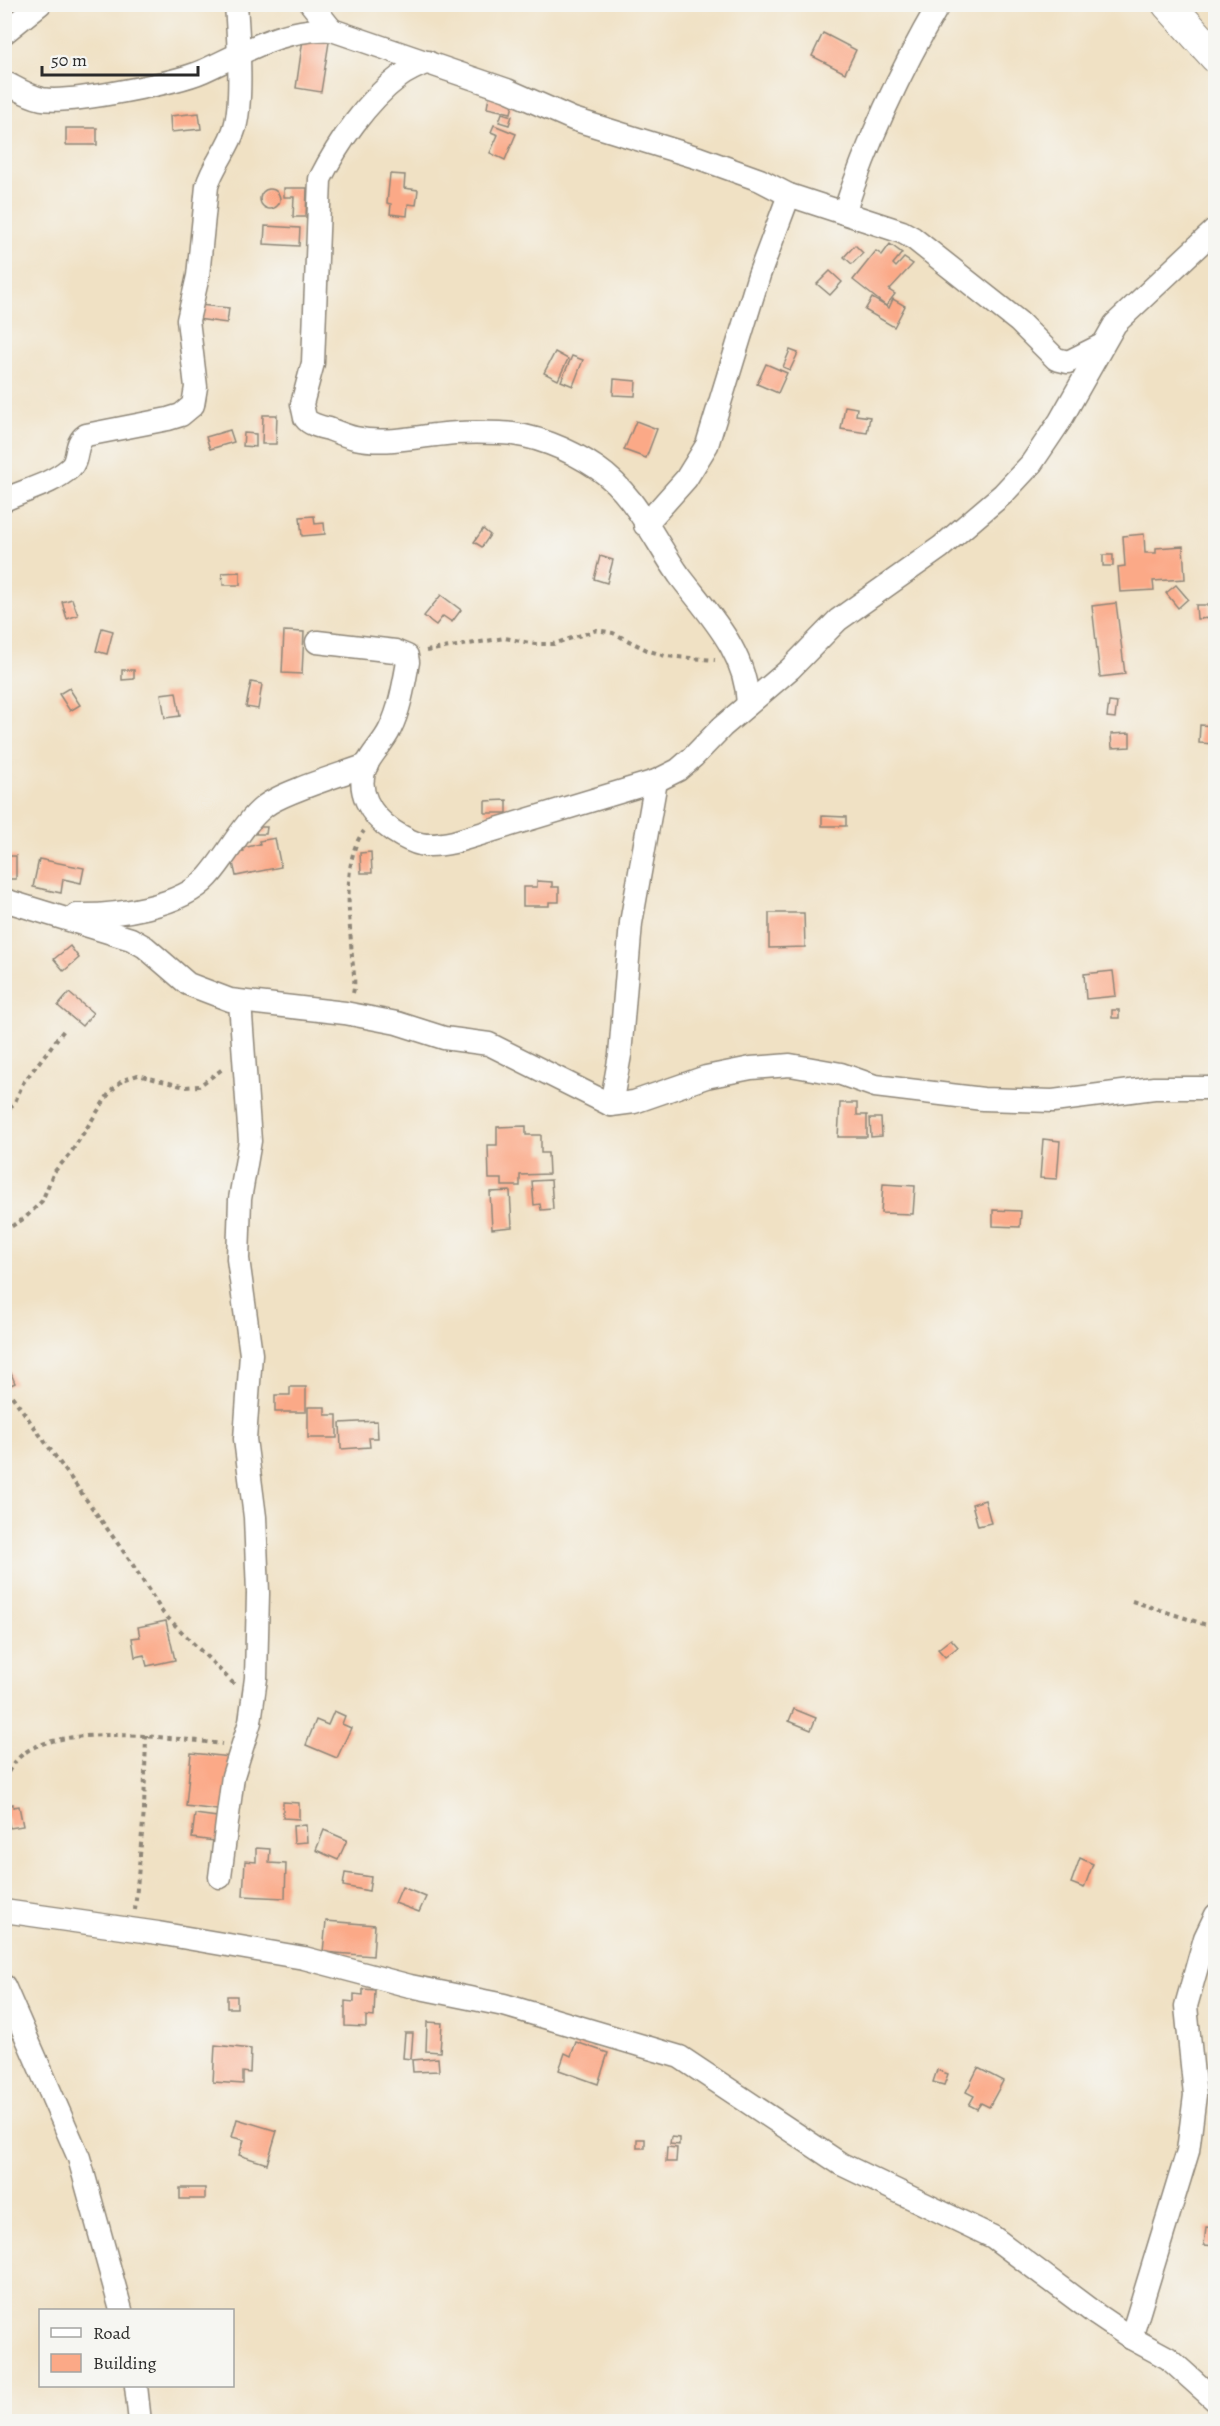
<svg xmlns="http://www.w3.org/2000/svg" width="1220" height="2426" viewBox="0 0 1220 2426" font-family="Alegreya,serif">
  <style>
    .building { fill: #fba987 }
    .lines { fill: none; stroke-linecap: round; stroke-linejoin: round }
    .street-casing { stroke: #8e8678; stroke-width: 25 }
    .secondary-casing { stroke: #8e8678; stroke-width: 34 }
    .path { stroke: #8e8678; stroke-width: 4; stroke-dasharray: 4.5 4.5; stroke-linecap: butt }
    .street { stroke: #fff; stroke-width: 22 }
    .secondary { stroke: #fff; stroke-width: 32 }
  </style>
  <rect width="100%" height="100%" fill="#f6f6f2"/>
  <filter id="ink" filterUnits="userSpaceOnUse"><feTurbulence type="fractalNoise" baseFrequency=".0167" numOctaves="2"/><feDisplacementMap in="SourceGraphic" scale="12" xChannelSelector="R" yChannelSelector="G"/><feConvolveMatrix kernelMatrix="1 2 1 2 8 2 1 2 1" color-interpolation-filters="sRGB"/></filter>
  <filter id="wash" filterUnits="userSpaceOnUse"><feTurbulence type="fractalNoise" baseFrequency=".008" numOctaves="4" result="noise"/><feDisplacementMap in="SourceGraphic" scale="24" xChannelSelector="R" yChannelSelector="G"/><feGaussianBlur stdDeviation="1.35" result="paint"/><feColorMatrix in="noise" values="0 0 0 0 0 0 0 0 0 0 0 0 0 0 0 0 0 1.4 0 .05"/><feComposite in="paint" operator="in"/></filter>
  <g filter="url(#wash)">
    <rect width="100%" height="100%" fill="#f0e1c4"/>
    <g id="blocks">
      <!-- building -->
      <g class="building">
        <path d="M304 32 330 36 321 92 296 88Z"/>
        <path d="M823 33 856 50 845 73 812 56Z"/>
        <path d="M489 96 514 101 511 113 487 108Z"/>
        <path d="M199 113 201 129 171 132 170 116Z"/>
        <path d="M502 113 512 116 509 125 499 122Z"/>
        <path d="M494 125 516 134 505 160 490 153 498 135 491 132Z"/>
        <rect x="66" y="128" width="31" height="17"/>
        <path d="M390 174 405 175 404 188 418 190 416 205 408 204 407 216 390 214 391 204 387 203Z"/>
        <path d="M284 188H307L306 217H293L294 197H284Z"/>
        <circle cx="270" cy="199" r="10"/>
        <path d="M265 226 300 228 299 246 264 244Z"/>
        <path d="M890 244 902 253 893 264 896 267 904 258 913 264 889 290 895 294 886 306 853 280 876 251 882 255Z"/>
        <path d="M855 245 863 253 852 264 844 257Z"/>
        <path d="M830 271 842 282 830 295 817 284Z"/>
        <path d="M872 298 889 308 893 299 905 306 894 327 865 310Z"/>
        <path d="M199 305 229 308 227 323 197 319Z"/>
        <path d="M790 350 798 353 790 370 783 367Z"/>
        <path d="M555 352 568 359 558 380 544 373Z"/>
        <path d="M572 356 583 360 573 386 561 381Z"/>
        <path d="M766 364 787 373 778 393 757 384Z"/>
        <path d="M614 379 636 381 635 396 613 395Z"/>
        <path d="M845 406 857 408 856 415 870 417 867 433 841 429Z"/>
        <path d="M263 415H277L276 444H262Z"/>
        <path d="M636 421 657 429 646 458 624 450Z"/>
        <path d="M230 430 234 442 210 449 206 437Z"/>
        <path d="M244 433 256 434V447L243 446Z"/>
        <path d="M314 516 315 524 324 523 325 534 302 536 300 517Z"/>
        <path d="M483 529 490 535 482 547 474 542Z"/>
        <path d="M1144 534 1145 553H1156V548L1183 546 1185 579 1153 581 1154 590 1120 592 1118 567 1125 566 1123 536Z"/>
        <rect x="1103" y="555" width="10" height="11"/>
        <path d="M600 556 613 560 607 583 594 579Z"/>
        <path d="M240 572V585H223L222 573Z"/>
        <path d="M1176 585 1188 599 1178 608 1166 593Z"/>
        <path d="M441 595 461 610 452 622 443 616 436 625 424 616Z"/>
        <path d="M72 599 78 615 67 619 62 602Z"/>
        <path d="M1116 603 1125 674 1100 677 1092 606Z"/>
        <path d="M1196 605H1209L1210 618 1197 619Z"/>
        <path d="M102 628 113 631 107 654 96 651Z"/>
        <path d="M284 631 304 632 302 674 282 673Z"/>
        <path d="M122 670H134V679L122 680Z"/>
        <path d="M251 682 262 684 258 709 246 707Z"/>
        <path d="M69 688 80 705 70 711 59 694Z"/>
        <path d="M176 692 180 716 165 718 161 694Z"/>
        <path d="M1109 702 1117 703 1115 718 1107 717Z"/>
        <path d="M1200 725 1216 726V744L1199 743Z"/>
        <path d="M1130 733V747L1112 748 1111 734Z"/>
        <path d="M507 800V813H485V801Z"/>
        <path d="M822 816 846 817V826H822Z"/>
        <path d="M257 827H267L266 834H256Z"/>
        <path d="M275 838 281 867 236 876 231 854 244 851 243 848 260 844 259 841Z"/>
        <path d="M371 852 372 873H361L360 853Z"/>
        <rect x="5" y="856" width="11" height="23"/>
        <path d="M39 859 84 868 81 883 63 879 61 893 33 887Z"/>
        <path d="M537 881 552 882V887H559V902H549V906H523V887H537Z"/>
        <path d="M769 913H804L805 947 769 948Z"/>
        <path d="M70 946 79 958 64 971 54 959Z"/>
        <path d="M1113 971 1116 996 1086 999 1084 974Z"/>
        <path d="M69 993 93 1013 82 1026 58 1006Z"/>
        <rect x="1112" y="1010" width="7" height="8"/>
        <path d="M840 1103H857V1115H867V1137H838Z"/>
        <path d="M870 1118H881L882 1136 871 1137Z"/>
        <path d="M526 1126V1135H541V1153H548L549 1174 520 1175V1186H502V1179H489L488 1145H497V1127Z"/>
        <path d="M1043 1139 1060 1141 1057 1179 1040 1178Z"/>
        <path d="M551 1180 553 1209 541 1210 540 1204 534 1205 532 1181Z"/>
        <path d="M883 1184 915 1186 913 1214 881 1213Z"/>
        <path d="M510 1191 512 1227 492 1229 490 1192Z"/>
        <path d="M993 1210 1021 1211 1020 1227 993 1226Z"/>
        <path d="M10 1371 15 1383 4 1388V1374Z"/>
        <path d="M290 1387H306V1412H275V1395H290Z"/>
        <path d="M308 1407H325V1415H337V1438H308Z"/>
        <path d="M377 1421 378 1438H369L370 1447 341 1449 340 1423Z"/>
        <path d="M985 1500 991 1523 978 1526 972 1504Z"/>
        <path d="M166 1621 175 1660 147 1666 144 1655 135 1657 132 1638 140 1637 138 1627Z"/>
        <path d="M951 1639 958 1647 945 1657 938 1649Z"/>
        <path d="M794 1709 816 1718 811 1730 789 1721Z"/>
        <path d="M334 1711 345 1716 342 1724 351 1728 337 1758 306 1745 316 1720 328 1725Z"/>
        <path d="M191 1753 231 1757 225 1811 186 1806Z"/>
        <path d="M283 1802 299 1803V1819L283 1818Z"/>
        <path d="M13 1804V1807L19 1806 23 1826 10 1828 7 1817H4V1806Z"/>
        <path d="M195 1814 224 1818 222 1842 192 1838Z"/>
        <path d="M306 1825 307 1842 294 1843 293 1826Z"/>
        <path d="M324 1830 347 1840 338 1860 316 1850Z"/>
        <path d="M256 1848 270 1849 269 1863 286 1864 285 1898 243 1896 245 1861 256 1862Z"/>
        <path d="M1080 1858 1093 1864 1084 1888 1071 1883Z"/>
        <path d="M345 1873 371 1877 369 1891 343 1886Z"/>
        <path d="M402 1887 426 1897 419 1912 395 1903Z"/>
        <path d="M326 1921 375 1925 373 1956 323 1952Z"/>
        <path d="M363 1989 375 1990 374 2017 366 2016V2027L345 2026V2001L354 2002V1994L363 1995Z"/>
        <rect x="227" y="1996" width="10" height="12"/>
        <path d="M427 2022 442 2023 440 2052 426 2051Z"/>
        <path d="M405 2033H413L411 2059 403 2058Z"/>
        <path d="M576 2042 608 2053 598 2084 559 2070 565 2053 571 2056Z"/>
        <path d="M215 2045 251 2049 250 2073 243 2072V2084L213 2082Z"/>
        <path d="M438 2058 439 2071 413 2072 412 2060Z"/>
        <path d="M978 2068 1003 2081 989 2107 981 2103 977 2109 969 2105 974 2096 966 2092Z"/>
        <path d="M937 2070 948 2074 944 2085 933 2082Z"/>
        <path d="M237 2119 277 2131 267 2164 239 2155 244 2140 232 2137Z"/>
        <path d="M671 2137 679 2138V2145L670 2144Z"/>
        <rect x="637" y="2139" width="8" height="9"/>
        <path d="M667 2147 677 2148 676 2162H666Z"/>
        <rect x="180" y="2188" width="25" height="11"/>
        <path d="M1206 2227 1216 2228V2246L1204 2245Z"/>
      </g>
    </g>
  </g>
  <g filter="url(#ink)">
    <use href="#blocks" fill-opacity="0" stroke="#8e8678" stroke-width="1.5"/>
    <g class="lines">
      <defs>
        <g id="street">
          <path d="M311 4 332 30"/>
          <path d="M4 33 40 4"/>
          <path d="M428 62C418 66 408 70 399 77 367 101 338 143 320 179L313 363 302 404 305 418C310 425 321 427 329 429 337 432 346 436 355 438 382 444 409 438 436 435 456 432 479 432 500 433 533 434 569 449 597 468 635 494 653 538 679 575 710 616 746 651 748 704"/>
          <path d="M4 82C16 88 28 96 42 99 69 104 176 83 203 71 245 52 284 27 332 30L507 90 573 119 699 158 760 180 789 195 902 232 913 238 1019 322 1056 359 1068 362 1102 345"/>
          <path d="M844 213C868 140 900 71 939 4"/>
          <path d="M4 500C25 490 52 484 70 468 80 459 73 444 86 435L168 419 181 415 193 405 196 387 188 320 198 276 207 186C213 165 229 148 235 127 243 99 238 35 236 4"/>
          <path d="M645 525 686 479 707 445 759 275 789 195"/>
          <path d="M317 642 395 651 407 656 408 662C404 684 400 709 390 729 384 742 373 752 367 764 354 790 371 816 393 831 416 846 426 848 454 842L656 781 678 770 693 757 722 727 790 669 838 620 941 547 1003 494 1031 464 1060 421 1115 324 1216 229"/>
          <path d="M4 900 131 939 145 947 188 984 230 1000 345 1013 397 1023 444 1038 489 1044 611 1105 634 1102 706 1077 751 1068 790 1065 841 1074 875 1086 983 1099 1053 1101 1154 1088H1216"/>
          <path d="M76 915C115 916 181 907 208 877 228 855 242 824 265 806 282 792 343 774 367 765"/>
          <path d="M611 1105 620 1055 631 923 656 781"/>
          <path d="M220 1877 233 1776 250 1722 256 1678 258 1593 255 1517 245 1439 251 1354 238 1259 240 1199 250 1141 240 1002"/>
          <path d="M4 1911 158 1933 304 1958 410 1986 504 2005 680 2057 841 2164 993 2237 1097 2315 1131 2338 1168 2358 1216 2401"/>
          <path d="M4 1986 79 2158 121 2310"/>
          <path d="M1131 2338 1188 2151 1195 2095 1186 2006 1205 1938 1216 1915"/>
          <path d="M136 2386 140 2422"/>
        </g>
        <path id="secondary" d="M1168 4 1216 57"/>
      </defs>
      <!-- street casing -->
      <use href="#street" class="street-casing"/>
      <!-- secondary casing -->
      <use href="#secondary" class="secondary-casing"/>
      <!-- path -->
      <g class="path">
        <path d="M426 651 505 638 535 644H553L597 630 613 633 647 650 665 656 715 660"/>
        <path d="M353 993C356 982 353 968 352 957 350 921 341 859 364 831"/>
        <path d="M4 1115 15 1102 23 1083 64 1030"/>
        <path d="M4 1231 25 1218 42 1201 54 1172 70 1154 110 1092 123 1080 138 1075 185 1087 199 1086 224 1068"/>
        <path d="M12 1396 131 1562 163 1613 234 1684"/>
        <path d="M1132 1601 1216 1628"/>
        <path d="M4 1780C9 1770 14 1761 23 1754 63 1723 174 1738 222 1744"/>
        <path d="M135 1910 144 1811 146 1734"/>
      </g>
      <!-- street -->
      <use href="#street" class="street"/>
      <!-- secondary -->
      <use href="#secondary" class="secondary"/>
    </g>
  </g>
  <!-- margin -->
  <rect width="1220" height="2426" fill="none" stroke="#f6f6f2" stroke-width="24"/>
  <!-- legend -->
  <rect x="39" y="2309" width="195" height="78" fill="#f6f6f2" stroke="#a5a5a2" stroke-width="1.5"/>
  <rect x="51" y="2328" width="30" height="9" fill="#ffffff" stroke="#a5a5a2" stroke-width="1.5"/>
  <text x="93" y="2339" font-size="18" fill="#2b2b2b">Road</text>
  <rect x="51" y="2354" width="30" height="18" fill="#fba987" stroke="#a5a5a2" stroke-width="1.5"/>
  <text x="93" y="2369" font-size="18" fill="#2b2b2b">Building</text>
  <!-- scale -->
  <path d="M42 66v9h156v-9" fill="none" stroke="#2b2b2b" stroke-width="3"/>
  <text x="51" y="66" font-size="18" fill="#2b2b2b" stroke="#f6f6f2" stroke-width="4.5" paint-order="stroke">50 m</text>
</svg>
